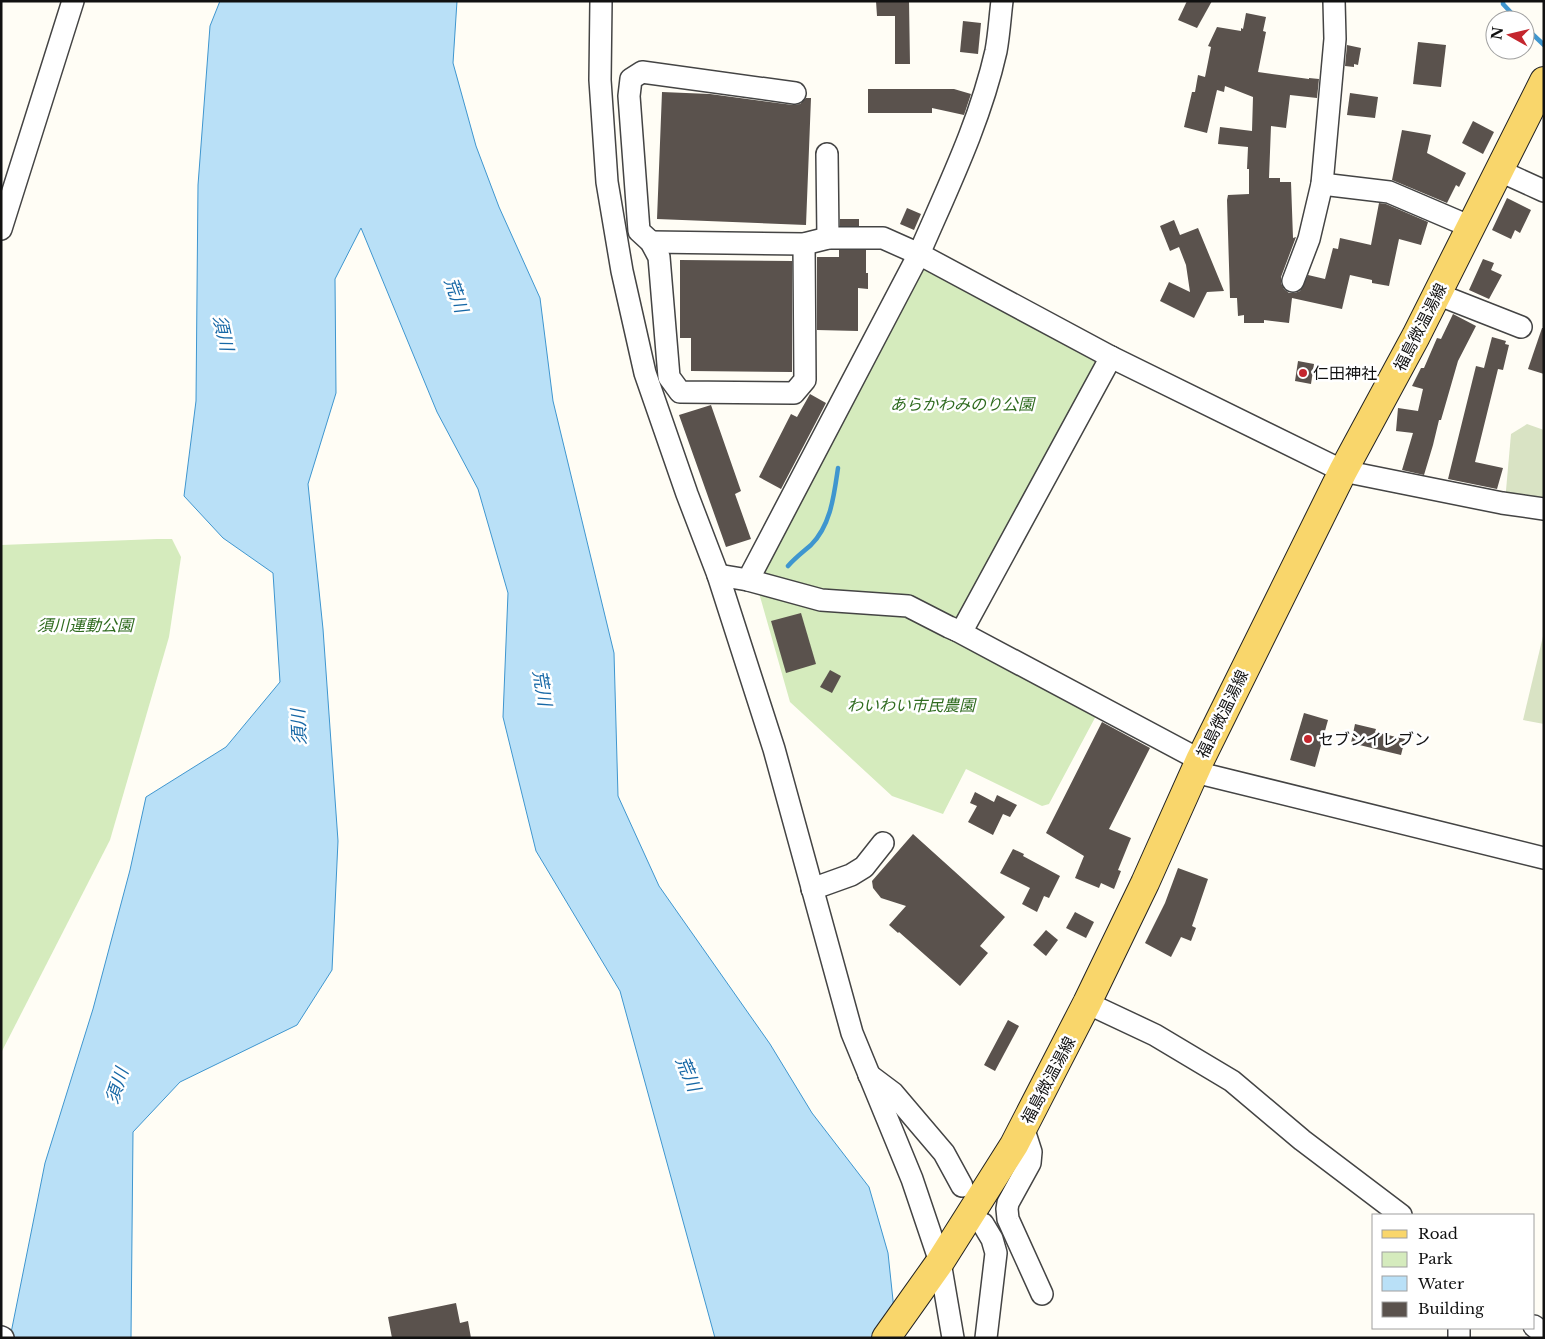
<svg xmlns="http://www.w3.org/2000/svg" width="1545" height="1339" viewBox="0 0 1545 1339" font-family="'Libre Baskerville','Noto Sans JP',serif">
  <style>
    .green { fill: #d5ebbd }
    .cemetery { fill: #d9e3c4 }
    .water { fill: #b9e0f7; stroke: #3f96cf }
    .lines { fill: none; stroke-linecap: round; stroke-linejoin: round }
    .stream { stroke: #3f96cf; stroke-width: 4.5 }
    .building { fill: #5a524d }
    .minor-casing { stroke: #444; stroke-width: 24 }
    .major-casing { stroke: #222; stroke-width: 30 }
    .minor { stroke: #fff; stroke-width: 21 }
    .major { stroke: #f9d66b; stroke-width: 28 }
    .poi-dot { fill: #c4262e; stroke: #fff; stroke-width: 2 }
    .labels { text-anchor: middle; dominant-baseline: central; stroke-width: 5; stroke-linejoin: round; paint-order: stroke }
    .street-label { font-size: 16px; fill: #111; stroke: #fff }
    .poi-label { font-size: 16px; fill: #111; stroke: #fff; text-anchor: start }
    .park-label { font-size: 16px; font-style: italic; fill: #2f6b1f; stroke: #fff }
    .water-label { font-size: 18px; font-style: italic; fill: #1768a6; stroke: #fff }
  </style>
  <rect width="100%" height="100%" fill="#fffdf5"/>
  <!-- green -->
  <g class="green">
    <path d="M921 259 1105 358 961 625 825 596 755 579Z"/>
    <path d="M157 539H172L181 557 169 637 110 840 1 1053V545Z"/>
    <path d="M759 593 906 611 1097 714 1049 804 1042 806 966 769 943 814 892 796 790 702Z"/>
  </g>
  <!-- cemetery -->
  <g class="cemetery">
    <path d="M1527 424 1544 430V520L1504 513 1511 434Z"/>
    <path d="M1544 632V724L1523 720Z"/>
  </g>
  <!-- water -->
  <path class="water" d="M220 1H457L453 63 476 146 499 207 540 298 553 401 614 653 618 796 659 886 770 1044 812 1113 869 1187 888 1253 897 1338H715L620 991 536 851 503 717 508 593 478 489 437 412 361 228 335 279 336 393 308 484 323 629 338 841 332 970 297 1025 180 1082 133 1132 131 1338H10L45 1163 93 1009 130 870 146 797 226 747 280 682 273 573 223 538 184 496 196 401 198 185 210 26Z"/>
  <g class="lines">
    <!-- stream -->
    <g class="stream">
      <path d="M1503 1V4L1518 20"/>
      <path d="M1525 27 1544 45"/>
      <path d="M788 566C795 558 803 552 811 545 831 525 834 495 838 468"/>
    </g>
  </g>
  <!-- building -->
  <g class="building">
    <path d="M876 1H909L910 64H895V16H877Z"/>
    <path d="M1187 1H1212L1197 28 1178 20Z"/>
    <path d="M1246 13 1266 17 1263 31 1266 32 1258 72 1309 79V78L1319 79 1317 98 1290 95 1286 128 1271 126 1269 178H1280V182H1291L1293 238 1296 237 1281 277V283L1284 289 1289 293H1295L1300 291 1308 275 1325 279 1333 248 1338 249 1340 238 1371 245 1379 203 1386 204 1428 222 1421 245 1399 239 1389 286 1372 283V280L1350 275 1342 309 1292 298 1289 323 1264 320V323H1244V315L1238 316 1237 298H1230L1227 200 1228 195 1249 194V169H1247L1248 147 1218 144 1220 127 1252 131 1253 97 1225 86 1224 92 1217 90 1207 133 1184 127 1192 92H1195L1198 75 1205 77 1211 47 1208 46 1217 27 1241 31V28L1243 29Z"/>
    <path d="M963 21 981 23 978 54 960 52Z"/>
    <path d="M1418 42 1446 45 1441 87 1413 84Z"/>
    <path d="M1347 45 1361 48 1358 65 1354 64V67L1345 66Z"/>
    <path d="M868 89H954L971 94 964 115 932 108V113H868Z"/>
    <path d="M662 92 710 94 793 105 800 104 806 98H811L806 225 657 219Z"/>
    <path d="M1350 93 1378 97 1375 118 1347 115Z"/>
    <path d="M1473 121 1494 132 1483 154 1462 143Z"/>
    <path d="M1402 130 1431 135 1427 153 1466 173 1459 187 1456 185 1447 203 1392 180Z"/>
    <path d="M1507 198 1531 210 1520 233 1515 230 1511 239 1492 230Z"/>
    <path d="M907 208 921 214 914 230 900 224Z"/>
    <rect x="840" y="219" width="19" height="7"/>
    <path d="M1174 220 1180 235 1198 228 1224 291 1207 292 1194 318 1160 301 1169 282 1190 292 1186 265 1179 247 1170 251 1160 226Z"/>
    <path d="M839 250H866V273H868V289L858 288V331L817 330V257H839Z"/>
    <path d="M1483 259 1494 263 1491 270 1502 275 1489 299 1469 290Z"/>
    <path d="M680 260 792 261V372L691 371V338H680Z"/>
    <path d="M1453 314 1476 326 1458 361 1441 420H1439L1433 445 1424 475 1402 470 1413 433 1396 431 1398 408 1418 411 1423 389 1412 386 1421 368H1424L1437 338 1441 339Z"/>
    <path d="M1542 328H1544V374L1528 369Z"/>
    <path d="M1492 337 1506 341 1505 344 1509 345 1503 370 1498 369 1475 462 1503 468 1497 489 1448 479 1476 366 1484 368Z"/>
    <path d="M1298 361 1314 364 1311 384 1295 381Z"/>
    <path d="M810 394 826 403 781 489 759 477 791 414 797 417Z"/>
    <path d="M711 405 741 491 735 494 751 539 726 547 679 415Z"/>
    <path d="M801 613 816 664 786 673 771 621Z"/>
    <path d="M830 670 841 676 832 693 820 687Z"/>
    <path d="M1304 713 1328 720 1315 767 1290 760Z"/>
    <path d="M1102 722 1150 748 1109 829 1131 838 1118 870 1121 871 1114 889 1101 883 1099 888 1075 878 1084 856 1046 833Z"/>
    <path d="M1355 724 1376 729 1375 732 1405 739 1401 755 1351 743Z"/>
    <path d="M975 792 994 802 997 795 1017 805 1010 817 1003 814 993 835 968 822 977 806 970 803Z"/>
    <path d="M913 834 1005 917 980 946 988 953 960 986 899 932 898 933 889 925 906 906 881 898 873 888 872 881Z"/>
    <path d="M1013 849 1024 854 1023 856 1060 876 1049 898 1044 896 1037 912 1022 904 1030 888 1000 873Z"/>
    <path d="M1178 868 1208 879 1192 926 1196 928 1191 941 1181 937 1171 957 1145 943 1165 903Z"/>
    <path d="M1075 912 1094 922 1086 938 1066 928Z"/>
    <path d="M1046 930 1058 940 1046 956 1033 945Z"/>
    <path d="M1008 1020 1019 1026 995 1071 984 1065Z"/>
    <path d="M456 1303 460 1323 468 1321 471 1338H392L388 1317Z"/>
  </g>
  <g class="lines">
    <defs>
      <g id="minor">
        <path d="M601 1 600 80 607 182 622 271 645 373 687 494 718 575 774 749 852 1033 912 1179 940 1262 953 1338"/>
        <path d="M795 93 642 72 631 79 629 96 639 231 651 242 659 257 669 377 680 392 794 393 805 380 804 244"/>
        <path d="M827 154 828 238"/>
        <path d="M1500 171 1544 191"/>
        <path d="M1322 184 1389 192 1471 227"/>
        <path d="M1 229 73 1"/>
        <path d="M651 242 804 244 828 238H883L919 254C948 187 980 122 996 51 999 35 1000 17 1002 1"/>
        <path d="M1293 281 1309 239 1322 184 1335 39 1334 1"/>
        <path d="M1437 294 1521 327"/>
        <path d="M718 575 748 580 919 254 1111 357 1343 471 1502 503 1544 509"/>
        <path d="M748 580 821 600 908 606 949 627 956 630 963 629 1111 357"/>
        <path d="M956 630 1200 760"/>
        <path d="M1195 772 1544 858"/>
        <path d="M812 889 851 875 864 867 883 843"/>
        <path d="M1087 1003 1155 1035 1232 1081 1302 1140 1401 1215"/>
        <path d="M869 1075 893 1093 944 1153 962 1186"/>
        <path d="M1023 1127 1031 1152 1030 1163 1008 1203 1007 1209 1008 1219 1042 1294"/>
        <path d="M983 1224 992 1239 996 1253 986 1338"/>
        <path d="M1534 1326 1544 1334"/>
        <path d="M1459 1328V1338"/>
        <path d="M1 1337 3 1338"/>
      </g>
      <path id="major" d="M886 1338 940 1262 1014 1145 1087 1003 1145 883 1200 760 1343 471 1416 336 1544 81"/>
    </defs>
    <!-- minor casing -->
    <use href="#minor" class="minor-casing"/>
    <!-- major casing -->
    <use href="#major" class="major-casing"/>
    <!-- minor -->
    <use href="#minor" class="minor"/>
    <!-- major -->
    <use href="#major" class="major"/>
  </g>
  <!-- markers -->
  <g class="poi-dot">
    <circle cx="1303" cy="373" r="5"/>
    <circle cx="1308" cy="739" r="5"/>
  </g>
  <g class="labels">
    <!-- street labels -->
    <g class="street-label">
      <text transform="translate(1420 327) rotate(-63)">福島微温湯線</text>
      <text transform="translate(1222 714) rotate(-64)">福島微温湯線</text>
      <text transform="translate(1048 1080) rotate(-62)">福島微温湯線</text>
    </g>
    <!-- poi labels -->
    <g class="poi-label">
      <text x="1313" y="373">仁田神社</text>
      <text x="1318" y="739">セブンイレブン</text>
    </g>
    <!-- park labels -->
    <g class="park-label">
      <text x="962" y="404">あらかわみのり公園</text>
      <text x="85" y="625">須川運動公園</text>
      <text x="911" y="705">わいわい市民農園</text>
    </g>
    <!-- water labels -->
    <g class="water-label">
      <text transform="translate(456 295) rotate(70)">荒川</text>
      <text transform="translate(223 333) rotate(77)">須川</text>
      <text transform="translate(542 688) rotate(80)">荒川</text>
      <text transform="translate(299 727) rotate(-93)">須川</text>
      <text transform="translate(688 1074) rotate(67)">荒川</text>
      <text transform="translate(117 1086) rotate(-72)">須川</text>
    </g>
  </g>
  <!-- border -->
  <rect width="1545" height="1339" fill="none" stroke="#111111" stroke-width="5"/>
  <!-- legend -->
  <rect x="1372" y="1214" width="162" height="115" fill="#ffffff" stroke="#a0a0a0"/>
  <rect x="1382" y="1230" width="25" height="8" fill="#f9d66b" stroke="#a0a0a0"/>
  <text x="1418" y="1239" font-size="15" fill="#111111">Road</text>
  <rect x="1382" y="1252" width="25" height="15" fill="#d5ebbd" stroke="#a0a0a0"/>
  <text x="1418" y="1264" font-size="15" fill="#111111">Park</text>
  <rect x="1382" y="1276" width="25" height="15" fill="#b9e0f7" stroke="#a0a0a0"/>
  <text x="1418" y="1289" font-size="15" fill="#111111">Water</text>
  <rect x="1382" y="1302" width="25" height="15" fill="#5a524d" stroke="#a0a0a0"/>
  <text x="1418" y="1314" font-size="15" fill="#111111">Building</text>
  <!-- north arrow -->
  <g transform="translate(1510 35) rotate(278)"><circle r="24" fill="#ffffff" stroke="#a0a0a0"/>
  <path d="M0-4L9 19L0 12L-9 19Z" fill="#c4262e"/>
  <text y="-8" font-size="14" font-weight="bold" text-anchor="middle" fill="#111111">N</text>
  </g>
</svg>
